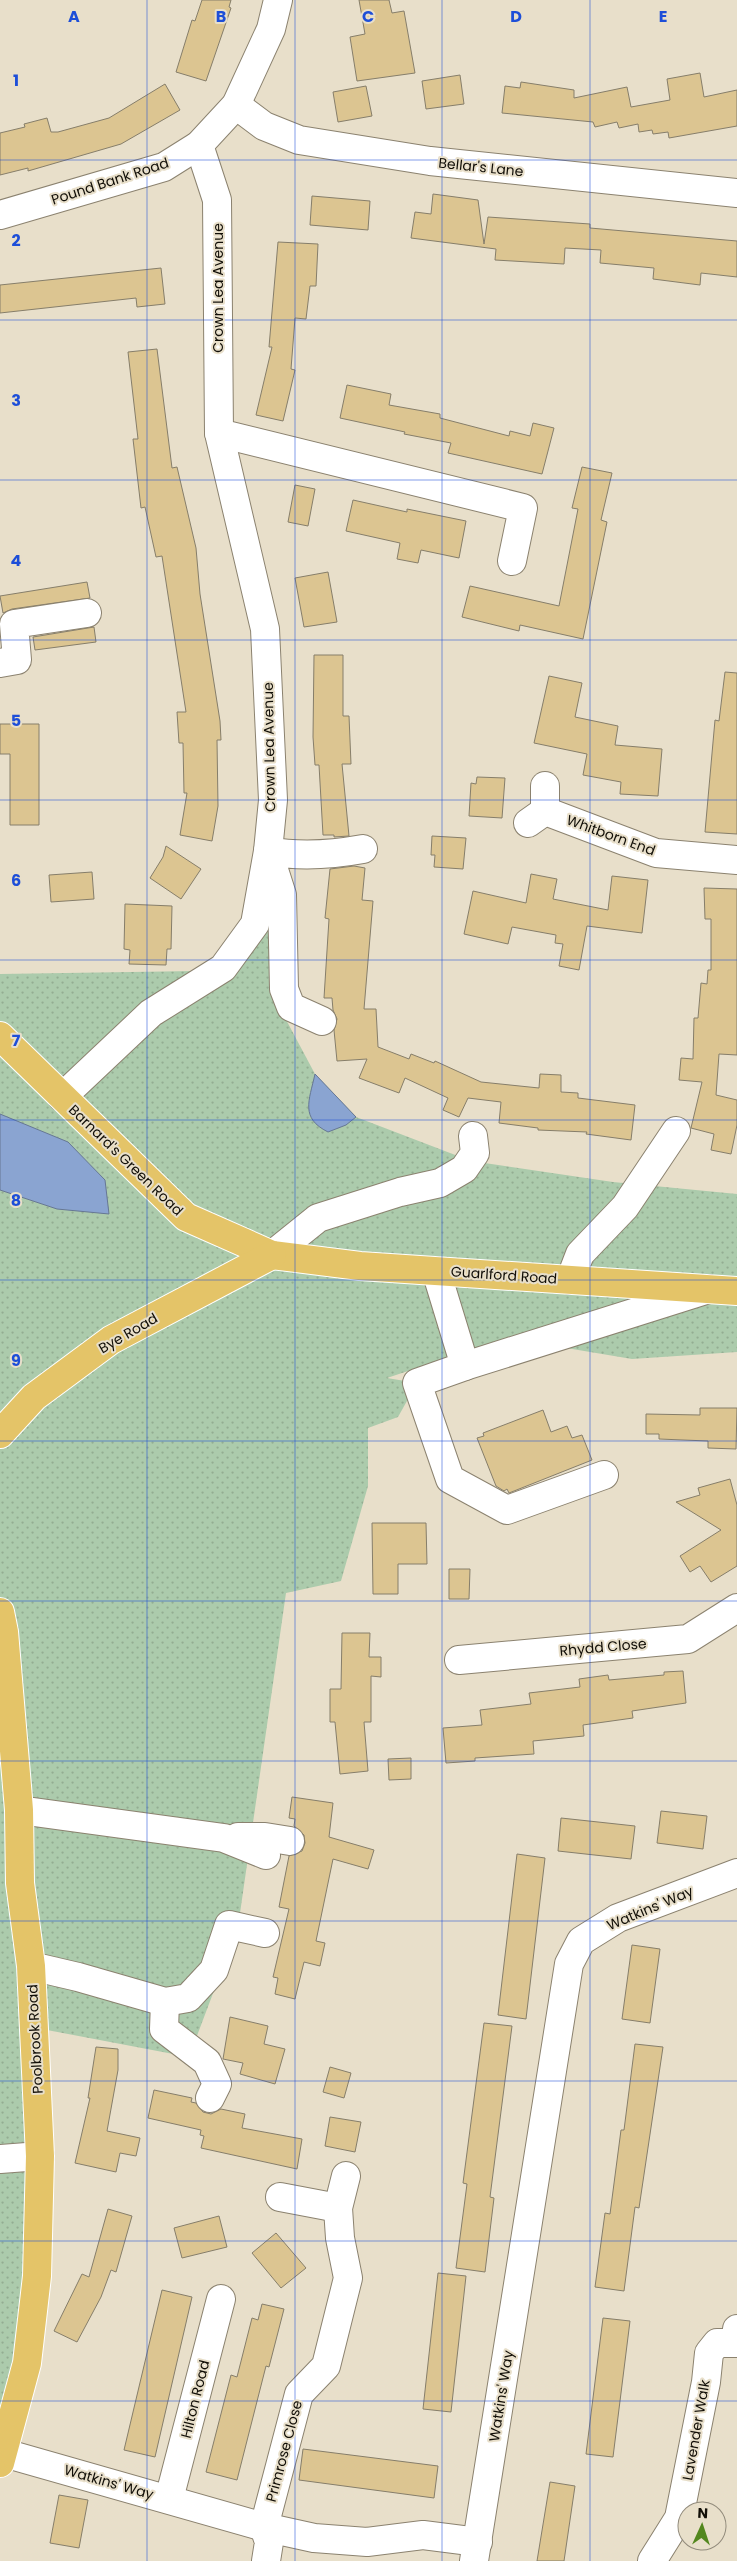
<svg xmlns="http://www.w3.org/2000/svg" width="737" height="2561" viewBox="0 0 737 2561" font-family="Poppins,sans-serif">
  <style>
    .grass { fill: url(#grass-dots) }
    .water { fill: #8aa4d1; stroke: #667794 }
    .building { fill: #dcc591; stroke: #867e6a }
    .lines { fill: none; stroke-linecap: round; stroke-linejoin: round }
    .minor-casing { stroke: #8b826f; stroke-width: 30 }
    .major-casing { stroke: #fff; stroke-width: 30 }
    .minor { stroke: #fff; stroke-width: 28 }
    .major { stroke: #e4c468; stroke-width: 28 }
    .grid { fill: none; stroke: #1d4ed8; stroke-width: 1; stroke-opacity: 0.55 }
    .labels { text-anchor: middle; dominant-baseline: central; stroke-width: 4; stroke-linejoin: round; paint-order: stroke }
    .street-label { font-size: 14px; fill: #110e07; stroke: #e8dfca }
    .grid-label { font-size: 16px; text-anchor: middle; font-weight: bold; fill: #1d4ed8; stroke: #e8dfca; stroke-width: 4; stroke-linejoin: round; paint-order: stroke }
  </style>
  <defs>
    <pattern id="grass-dots" width="8" height="8" patternUnits="userSpaceOnUse" patternTransform="scale(1.25)"><rect width="8" height="8" fill="#accbac"/><path d="M2 2h.1M6 6h.1" fill="none" stroke="#93ad92" stroke-width="1.8" stroke-linecap="round"/></pattern>
  </defs>
  <rect width="100%" height="100%" fill="#e8dfca"/>
  <!-- grass -->
  <path class="grass" d="M273 895 275 999 315 1074 356 1117 471 1161 613 1182 737 1194V1352L632 1359 507 1338 387 1378 417 1383 398 1417 368 1428V1486L341 1581 286 1593 238 1927 189 2057 47 2030 30 2252 13 2374 0 2409V974L196 971 220 957Z"/>
  <!-- water -->
  <g class="water">
    <path d="M315 1074 356 1117 346 1125 328 1132C300 1118 309 1101 315 1074Z"/>
    <path d="M0 1114 68 1142 105 1180 109 1214 57 1209 0 1190Z"/>
  </g>
  <!-- building -->
  <g class="building">
    <path d="M202 0H231L229 7 231 8 206 81 176 72 192 20 195 21Z"/>
    <path d="M359 0H389L392 13 404 11 415 73 357 81 350 37 365 34Z"/>
    <path d="M700 73 704 97 737 90V126L669 138 668 132 653 134 652 130 639 132 638 124 619 128 617 122 595 127 593 122 502 113 505 86 520 88 521 82 574 90V98L627 87 631 107 670 100 667 79Z"/>
    <path d="M460 75 464 104 426 109 422 81Z"/>
    <path d="M165 84 180 110 121 144 28 171V168L0 175V133L25 127 24 124 47 118 51 132H58L109 118Z"/>
    <path d="M366 86 372 116 338 122 333 92Z"/>
    <path d="M433 194 478 200 484 244 488 217 590 224V228L737 241V277L701 273 700 285 653 279 654 268 600 263 601 250 565 248 564 264 495 260 496 249 411 238 415 212 431 214Z"/>
    <path d="M312 196 370 201 368 230 310 225Z"/>
    <path d="M278 242 318 244 316 286H310L306 319 295 318 291 369 295 370 283 421 256 415 272 347H269Z"/>
    <path d="M161 268 165 304 137 307 136 298 0 313V285Z"/>
    <path d="M157 349 172 468 177 467 196 548 200 594 220 721 221 740H217L218 806 212 841 180 835 187 793H184L183 743H179L177 712H186L162 556 156 557 145 507 141 508 133 439H138L128 352Z"/>
    <path d="M347 385 391 394 389 405 440 414V418L509 436 510 431 530 436 533 423 554 428 542 474 448 453 451 443 404 434 405 432 340 418Z"/>
    <path d="M582 467 612 473 601 520 607 522 583 639 520 625 519 631 462 617 470 586 559 606 578 509 572 508Z"/>
    <path d="M295 485 315 489 308 526 288 522Z"/>
    <path d="M353 500 407 512V509L466 521 459 558 421 550 418 563 397 559 400 543 346 531Z"/>
    <path d="M328 572 337 622 304 627 295 578Z"/>
    <path d="M87 582 90 598 12 609 3 613 0 596Z"/>
    <path d="M94 627 96 642 35 650 33 637Z"/>
    <path d="M314 655H343V716H349L351 764H342L349 836 334 837V835H323L319 765H315L313 737Z"/>
    <path d="M725 672 737 673V834L705 832 715 720 719 721Z"/>
    <path d="M549 676 582 683 575 717 618 726 615 745 662 749 658 796 620 794 621 782 583 775 587 754 534 743Z"/>
    <path d="M0 724H39V825H10V754H0Z"/>
    <path d="M477 777 505 778 502 818 469 816 471 783 476 784Z"/>
    <path d="M432 836 466 838 463 869 434 867 435 855H431Z"/>
    <path d="M166 846 201 869 181 899 150 878 163 857Z"/>
    <path d="M354 866 365 868 362 900 373 901 364 1009H376L378 1047 409 1059 411 1054 434 1063 435 1061 481 1082 539 1088 540 1074 561 1075V1092L578 1093V1098L635 1105 631 1140 586 1134 587 1132 538 1130V1128L499 1123 501 1102 468 1098 459 1117 443 1110 448 1098 405 1078 399 1093 359 1078 367 1059 337 1061 334 1030 337 1019 333 1010 332 998H324L329 919 325 918 330 869Z"/>
    <path d="M92 872 94 899 51 902 49 875Z"/>
    <path d="M531 874 557 879 553 899 608 910 612 876 648 880 642 933 587 926 579 970 559 966 563 944 555 943 556 935 512 927 508 944 464 934 473 891 526 903Z"/>
    <path d="M704 888 737 889V1055L719 1054 716 1095 737 1100V1125L731 1154 711 1150 714 1134 691 1128 702 1082 679 1080 681 1058 693 1059 694 1018H698L701 983 707 984 708 970H711V919H705Z"/>
    <path d="M125 904 172 906 171 949H167L166 965 129 964 130 950 124 949Z"/>
    <path d="M700 1408H737L736 1449 708 1448V1441L659 1439V1434H646V1414L700 1415Z"/>
    <path d="M543 1410 551 1432 567 1426 572 1438 582 1435 592 1460 509 1493 507 1489 504 1491 496 1486 477 1438 484 1436 483 1433Z"/>
    <path d="M730 1479 737 1505V1566L711 1582 700 1566 690 1572 680 1556 721 1530 676 1502 700 1495 698 1488Z"/>
    <path d="M372 1523H426L427 1564H398V1594H373Z"/>
    <path d="M449 1569H470L469 1599H449Z"/>
    <path d="M342 1633H370L369 1657H381V1677L371 1676V1722H364L368 1771 340 1774 335 1722H330V1689H341Z"/>
    <path d="M683 1671 686 1703 632 1711 633 1718 583 1725 584 1736 533 1741 534 1754 475 1758V1761L446 1763 443 1728 482 1725 480 1710 531 1704 529 1693 580 1687 579 1679 608 1675 609 1680 664 1675V1672Z"/>
    <path d="M411 1758V1779L389 1780 388 1759Z"/>
    <path d="M292 1797 333 1803 329 1837 374 1850 368 1869 333 1859 316 1941 325 1943 320 1966 304 1962 295 1999 275 1994 278 1978 273 1977 289 1909 279 1907 289 1856 302 1851 305 1843 304 1835 294 1826 295 1819 289 1818Z"/>
    <path d="M661 1811 707 1816 703 1849 657 1843Z"/>
    <path d="M561 1818 635 1826 631 1859 558 1851Z"/>
    <path d="M517 1854 545 1858 526 2019 498 2015Z"/>
    <path d="M632 1945 660 1949 650 2023 622 2019Z"/>
    <path d="M230 2017 268 2026 264 2044 285 2049 275 2084 240 2074 243 2063 223 2059Z"/>
    <path d="M484 2023 512 2026 490 2197 494 2198 485 2272 456 2268 467 2184 463 2183Z"/>
    <path d="M635 2044 663 2047 639 2208 635 2207 624 2291 595 2287 605 2213 610 2214 621 2130H624Z"/>
    <path d="M96 2047 118 2049V2070L107 2131 140 2138 136 2156 120 2153 116 2172 75 2163 90 2098H88Z"/>
    <path d="M330 2067 351 2073 344 2098 323 2092Z"/>
    <path d="M154 2090 192 2098 191 2102 196 2103 203 2112 211 2114 221 2109 245 2114 242 2128 302 2139 297 2169 201 2148 204 2136 200 2135 201 2130 148 2118Z"/>
    <path d="M330 2117 361 2122 355 2152 325 2146Z"/>
    <path d="M108 2209 132 2216 116 2272 111 2270 101 2297 77 2342 54 2331 82 2274 89 2277Z"/>
    <path d="M219 2216 227 2247 182 2258 174 2228Z"/>
    <path d="M276 2233 306 2268 281 2288 252 2253Z"/>
    <path d="M438 2273 466 2276 451 2412 423 2409Z"/>
    <path d="M162 2290 192 2297 155 2457 124 2450Z"/>
    <path d="M262 2304 284 2309 269 2367 266 2366 237 2480 206 2472 231 2375 237 2377 252 2318 258 2320Z"/>
    <path d="M603 2318 630 2321 613 2457 586 2454Z"/>
    <path d="M303 2449 438 2466 434 2498 299 2480Z"/>
    <path d="M550 2482 575 2486 564 2561H537Z"/>
    <path d="M59 2495 88 2500 79 2548 50 2543Z"/>
  </g>
  <g class="lines">
    <defs>
      <g id="minor">
        <path d="M236 105 264 126 299 140 430 161 737 193"/>
        <path d="M0 215 164 167 199 145 236 105 271 29 278 0"/>
        <path d="M219 433 523 508 512 561"/>
        <path d="M0 663 17 660 14 624 87 613"/>
        <path d="M545 786V811"/>
        <path d="M528 823 545 811 656 853 737 860"/>
        <path d="M322 1021 291 1007 284 989 282 895 268 851C300 857 330 855 363 849"/>
        <path d="M62 1097 151 1013 223 968 255 924 268 851 273 800 265 629 219 433 217 200 199 145"/>
        <path d="M272 1255 318 1218 400 1192 440 1183 464 1169 475 1153 473 1136"/>
        <path d="M436 1271 465 1366 417 1383 450 1479 507 1510 604 1475"/>
        <path d="M570 1280 580 1254 625 1207 676 1131"/>
        <path d="M465 1366 709 1289"/>
        <path d="M459 1660 688 1639 737 1608"/>
        <path d="M19 1810 224 1838 266 1855"/>
        <path d="M238 1837H265L290 1841"/>
        <path d="M31 1966 78 1977 165 2002 188 1998 214 1970 229 1925 265 1933"/>
        <path d="M165 2002 164 2029 207 2062 217 2084 210 2098"/>
        <path d="M0 2159 40 2156"/>
        <path d="M280 2197 338 2208"/>
        <path d="M4 2453 264 2527 314 2538 367 2542 423 2535 478 2542"/>
        <path d="M169 2499 221 2299"/>
        <path d="M266 2561 269 2542 264 2527 299 2394 326 2366 348 2278 340 2238 338 2208 346 2176"/>
        <path d="M474 2561 569 1964 581 1941 618 1918 737 1873"/>
        <path d="M652 2561 679 2518 706 2382 709 2353 717 2343H736L737 2329"/>
      </g>
      <g id="major">
        <path d="M0 1036 186 1217 272 1255 360 1266 737 1291"/>
        <path d="M0 1434 34 1397 111 1340 272 1255"/>
        <path d="M0 1612 4 1632 19 1810 20 1883 31 1966 40 2156 37 2276 27 2363 0 2463"/>
      </g>
    </defs>
    <!-- minor casing -->
    <use href="#minor" class="minor-casing"/>
    <!-- major casing -->
    <use href="#major" class="major-casing"/>
    <!-- minor -->
    <use href="#minor" class="minor"/>
    <!-- major -->
    <use href="#major" class="major"/>
  </g>
  <!-- grid -->
  <path class="grid" d="M147 0V2561M295 0V2561M442 0V2561M590 0V2561M0 160H737M0 320H737M0 480H737M0 640H737M0 800H737M0 960H737M0 1120H737M0 1280H737M0 1441H737M0 1601H737M0 1761H737M0 1921H737M0 2081H737M0 2241H737M0 2401H737"/>
  <g class="labels">
    <!-- street labels -->
    <g class="street-label">
      <text transform="translate(481 167) rotate(6)">Bellar's Lane</text>
      <text transform="translate(110 181) rotate(-18)">Pound Bank Road</text>
      <text transform="translate(218 288) rotate(-90)">Crown Lea Avenue</text>
      <text transform="translate(269 747) rotate(-91)">Crown Lea Avenue</text>
      <text transform="translate(611 835) rotate(20)">Whitborn End</text>
      <text transform="translate(126 1160) rotate(44)">Barnard's Green Road</text>
      <text transform="translate(504 1275) rotate(4)">Guarlford Road</text>
      <text transform="translate(128 1333) rotate(-30)">Bye Road</text>
      <text transform="translate(603 1647) rotate(-5)">Rhydd Close</text>
      <text transform="translate(650 1908) rotate(-23)">Watkins' Way</text>
      <text transform="translate(35 2039) rotate(-93)">Poolbrook Road</text>
      <text transform="translate(501 2396) rotate(-81)">Watkins' Way</text>
      <text transform="translate(195 2399) rotate(-76)">Hilton Road</text>
      <text transform="translate(696 2430) rotate(-80)">Lavender Walk</text>
      <text transform="translate(284 2451) rotate(-75)">Primrose Close</text>
      <text transform="translate(109 2482) rotate(16)">Watkins' Way</text>
    </g>
  </g>
  <g class="grid-label">
    <text x="74" y="22">A</text>
    <text x="221" y="22">B</text>
    <text x="368" y="22">C</text>
    <text x="516" y="22">D</text>
    <text x="663" y="22">E</text>
    <text x="16" y="86">1</text>
    <text x="16" y="246">2</text>
    <text x="16" y="406">3</text>
    <text x="16" y="566">4</text>
    <text x="16" y="726">5</text>
    <text x="16" y="886">6</text>
    <text x="16" y="1046">7</text>
    <text x="16" y="1206">8</text>
    <text x="16" y="1366">9</text>
  </g>
  <!-- north arrow -->
  <g transform="translate(702 2526) rotate(3)"><circle r="24" fill="#e8dfca" stroke="#928b7c"/>
  <path d="M0-4L9 19L0 12L-9 19Z" fill="#52871e"/>
  <text y="-8" font-size="14" font-weight="bold" text-anchor="middle" fill="#110e07">N</text>
  </g>
</svg>
